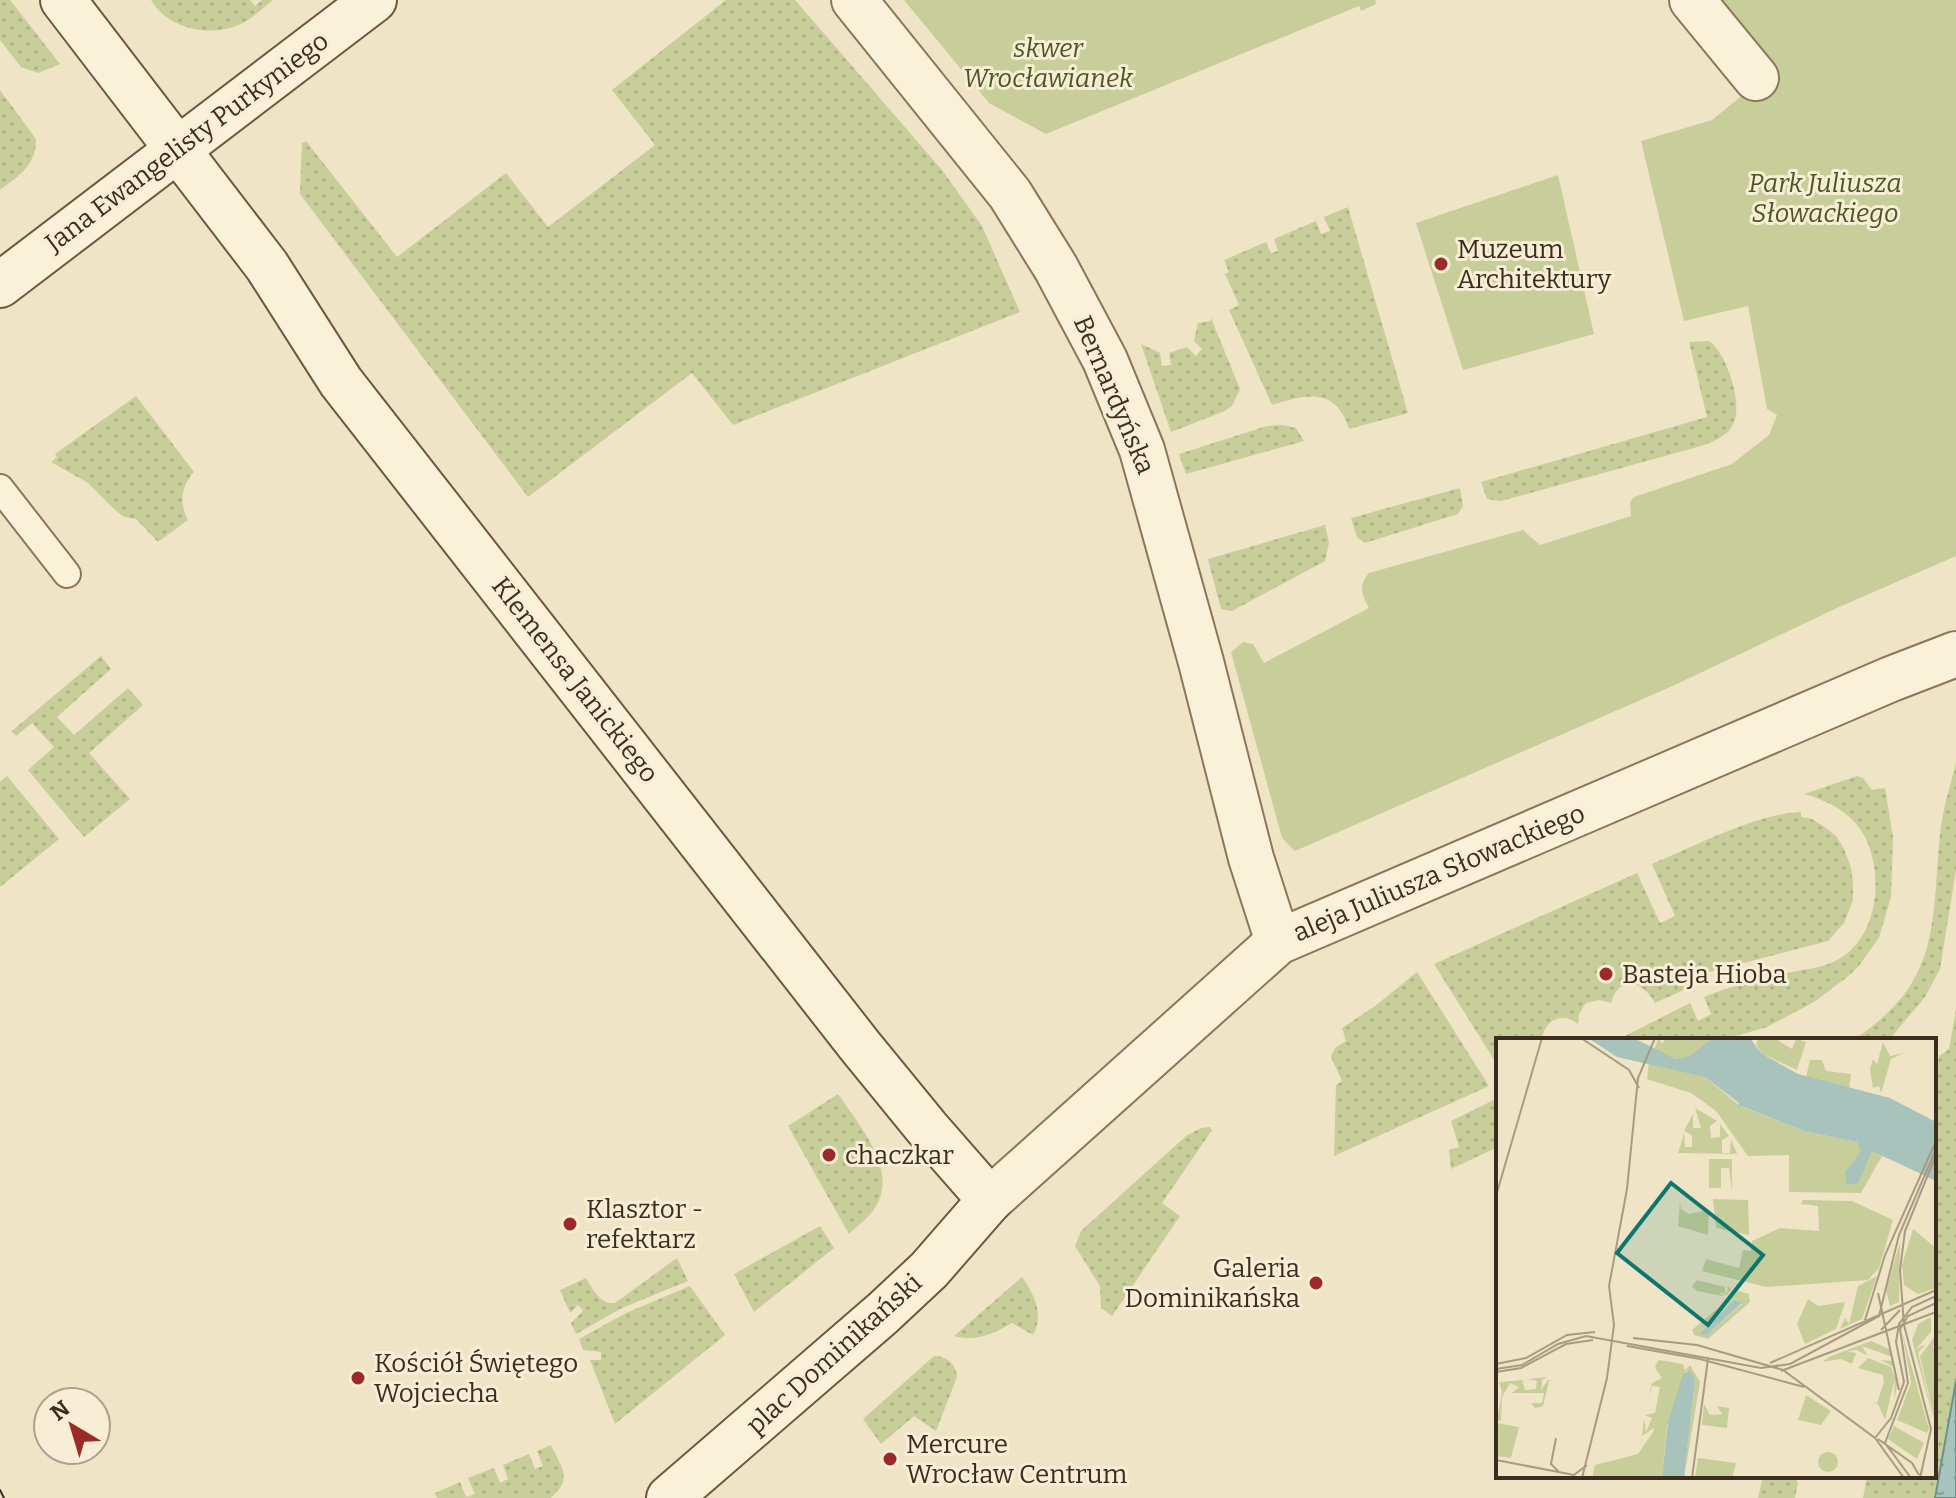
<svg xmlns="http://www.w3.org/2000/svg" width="1956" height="1498" viewBox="0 0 1956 1498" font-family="Bitter,serif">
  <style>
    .grass { fill: url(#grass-dots) }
    .green { fill: #c7ce99 }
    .water { fill: url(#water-ripples); stroke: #6d928a; stroke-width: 2 }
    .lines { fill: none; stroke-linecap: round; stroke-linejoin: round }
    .lane-casing { stroke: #8b765b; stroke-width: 30 }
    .street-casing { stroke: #8b765b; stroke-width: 48 }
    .secondary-casing { stroke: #6d573e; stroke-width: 48 }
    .lane { stroke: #faf1d9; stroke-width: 26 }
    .street { stroke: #faf1d9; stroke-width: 44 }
    .secondary { stroke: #faf1d9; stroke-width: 44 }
    .tram { stroke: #3b2d1f; stroke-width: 2 }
    .poi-dot { fill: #9c2a29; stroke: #f7eed5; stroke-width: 3 }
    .labels { text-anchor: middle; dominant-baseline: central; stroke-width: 6; stroke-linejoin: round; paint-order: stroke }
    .park-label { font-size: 26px; font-style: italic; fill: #4a5825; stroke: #f7eed5 }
    .street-label { font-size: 26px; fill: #3b2d1f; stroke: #f7eed5 }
    .poi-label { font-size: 26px; fill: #3b2d1f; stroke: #f7eed5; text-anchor: start }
    .inset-road { fill: none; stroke: #a89b83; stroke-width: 2 }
    .view { fill: #0f766e; fill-opacity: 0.15; stroke: #0f766e; stroke-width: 4 }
    .inset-edge { fill: none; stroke: #3b2d1f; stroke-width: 4 }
  </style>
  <defs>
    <pattern id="grass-dots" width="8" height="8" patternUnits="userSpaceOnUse" patternTransform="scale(2)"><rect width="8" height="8" fill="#c7ce99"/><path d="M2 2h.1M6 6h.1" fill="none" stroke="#acb183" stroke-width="1.8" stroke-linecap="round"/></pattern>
    <pattern id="water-ripples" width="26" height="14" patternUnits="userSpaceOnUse" patternTransform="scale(2)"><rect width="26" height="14" fill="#a7c3bb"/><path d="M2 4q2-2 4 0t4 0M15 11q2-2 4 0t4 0" fill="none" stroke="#899f97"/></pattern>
  </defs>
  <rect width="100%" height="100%" fill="#f0e4c6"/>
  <!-- grass -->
  <g class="grass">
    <path d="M0 0H10L60 64 38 73 21 67 0 40Z"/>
    <path d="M151 0H250L255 6 262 0H273C262 9 250 21 236 26 207 37 167 28 151 0Z"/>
    <path d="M726 0H795L942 170 982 226 1020 312 733 425 692 373 528 497 300 194 302 143 306 141 397 257 506 173 548 227 655 145 612 90Z"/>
    <path d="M0 90 36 139C37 164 18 177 0 190Z"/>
    <path d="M1348 207 1408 413 1349 429C1336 387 1307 394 1272 405L1229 310 1239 305 1225 274 1229 272 1224 260 1266 242 1271 253 1278 251 1274 239 1316 221 1321 234 1330 231 1324 217Z"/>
    <path d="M1211 318 1240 389 1232 406 1225 411 1171 432 1141 344 1160 353 1162 366 1171 365 1169 353 1187 347 1196 356 1202 349 1194 341 1198 323 1210 321Z"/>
    <path d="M1709 341C1726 352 1741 399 1735 419 1731 435 1715 441 1701 446L1501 501 1487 499 1481 482 1707 417 1689 342Z"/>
    <path d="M136 396 194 472C181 487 179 502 188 520L158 542 136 519 124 517 115 510 88 483 51 462 57 457 55 454Z"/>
    <path d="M1282 425 1296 428 1304 441 1186 474 1179 454 1267 426Z"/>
    <path d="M1460 488 1463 506 1458 514 1365 543 1357 537 1351 518Z"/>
    <path d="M1325 525 1329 543 1325 561 1232 611 1221 609 1208 559Z"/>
    <path d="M101 656 111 669 57 717 74 735 128 688 143 705 89 753 130 799 84 837 28 770 54 747 32 723 16 736 12 731Z"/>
    <path d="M1956 763V870L1940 969 1925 997 1889 1040H1853C1941 982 1931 928 1940 835 1942 811 1950 787 1956 763Z"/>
    <path d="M7 776 59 839 0 887V782Z"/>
    <path d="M1857 776 1863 778 1872 790 1885 788 1893 837 1891 897 1879 938 1858 967 1846 978 1814 1002 1767 1027 1722 1040H1617L1690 1003 1698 1021 1711 1014 1704 997C1733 985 1762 979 1792 972 1807 969 1826 967 1839 959 1874 938 1881 891 1872 856 1864 820 1836 803 1804 794Z"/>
    <path d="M1801 812V817L1812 819 1826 828 1837 837 1844 849 1851 868 1853 883V900L1844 923 1828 941 1709 972 1706 969 1698 973 1701 982 1655 1003C1643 981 1619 974 1611 1003L1599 1000 1586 1003 1579 1014 1578 1024C1563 1012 1545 1019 1542 1039 1527 1033 1513 1040 1498 1040V1066L1434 964 1637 873 1660 923 1675 916 1652 864C1693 847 1758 813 1801 812Z"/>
    <path d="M1417 972 1489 1086 1334 1156 1336 1085 1342 1081 1331 1057 1335 1048 1346 1041 1342 1028 1375 1006Z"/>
    <path d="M1956 1009V1381L1935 1498H1863L1867 1476H1934V1083L1939 1056 1949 1049Z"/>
    <path d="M838 1094C859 1125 903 1175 872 1212 866 1220 856 1227 849 1234L788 1126Z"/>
    <path d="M1498 1098V1147L1451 1169 1449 1150 1459 1147 1451 1121Z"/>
    <path d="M1210 1127 1212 1130 1162 1203 1180 1216 1112 1316 1101 1308 1100 1286 1075 1246 1081 1231 1186 1136 1201 1128Z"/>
    <path d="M820 1226 834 1248 754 1312 734 1274Z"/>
    <path d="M677 1258 688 1281 622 1308 576 1334 571 1323 583 1311 578 1305 570 1313 560 1290 586 1278C593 1290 600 1304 615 1303Z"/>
    <path d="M1022 1277C1035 1296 1044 1314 1033 1335L1012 1323C992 1334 977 1342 954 1336Z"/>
    <path d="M690 1286 725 1335 615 1424 590 1360H601V1352L583 1350 579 1339 626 1313Z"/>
    <path d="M934 1356C947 1356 956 1364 957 1377L936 1431 914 1416 881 1444 863 1419Z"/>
    <path d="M551 1445C562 1469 573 1478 551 1498H437L435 1493 460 1482 466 1497 475 1494 468 1478 494 1468 500 1483 508 1479 503 1465 529 1454 535 1469 543 1466 537 1451Z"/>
    <path d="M1763 1476H1795L1798 1483 1795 1498H1758Z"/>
  </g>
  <!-- green -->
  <g class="green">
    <path d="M904 0H1375L1376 4 1361 11 1359 6 1046 134 989 103Z"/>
    <path d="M1713 0H1956V556L1839 607 1677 684 1295 851 1282 838 1231 652 1243 642 1253 644 1264 663 1369 608C1362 595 1358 585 1369 573L1523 530 1540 545 1631 516 1630 502 1634 497 1732 464 1769 435 1777 415 1767 409 1748 306 1684 321 1641 141 1712 120 1766 76Z"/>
    <path d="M1558 175 1594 334 1463 370 1416 223Z"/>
  </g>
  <!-- water -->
  <path class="water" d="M1956 1381V1498H1935Z"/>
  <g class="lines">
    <defs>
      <path id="lane" d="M0 488 67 574"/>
      <g id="street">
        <path d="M854 0 1010 194 1056 268 1105 360 1142 450 1201 662 1251 858 1278 942"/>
        <path d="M1692 0 1756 78"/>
        <path d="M990 1200 1278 942 1891 679 1956 654"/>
      </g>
      <g id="secondary">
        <path d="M63 0 267 266 341 382 860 1046 927 1128 990 1200 929 1270 883 1313 669 1498"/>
        <path d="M0 285 374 0"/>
      </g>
    </defs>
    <!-- lane casing -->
    <use href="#lane" class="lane-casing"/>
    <!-- street casing -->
    <use href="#street" class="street-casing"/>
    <!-- secondary casing -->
    <use href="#secondary" class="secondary-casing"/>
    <!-- lane -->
    <use href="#lane" class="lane"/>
    <!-- street -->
    <use href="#street" class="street"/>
    <!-- secondary -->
    <use href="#secondary" class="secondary"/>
    <!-- tram -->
    <path class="tram" d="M0 1490 4 1498"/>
  </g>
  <!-- markers -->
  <g class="poi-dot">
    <circle cx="1441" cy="264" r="8"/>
    <circle cx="1606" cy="974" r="8"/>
    <circle cx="829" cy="1155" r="8"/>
    <circle cx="570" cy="1224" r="8"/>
    <circle cx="1316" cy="1283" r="8"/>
    <circle cx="358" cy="1378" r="8"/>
    <circle cx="890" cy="1459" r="8"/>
  </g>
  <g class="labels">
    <!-- park labels -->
    <g class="park-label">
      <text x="1048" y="48">skwer<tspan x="1048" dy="30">Wrocławianek</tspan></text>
      <text x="1825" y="183">Park Juliusza<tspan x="1825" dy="30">Słowackiego</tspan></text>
    </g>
    <!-- street labels -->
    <g class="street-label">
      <text transform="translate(187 142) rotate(-37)">Jana Ewangelisty Purkyniego</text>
      <text transform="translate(1114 395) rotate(67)">Bernardyńska</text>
      <text transform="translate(575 680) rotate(52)">Klemensa Janickiego</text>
      <text transform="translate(1439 873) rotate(-23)">aleja Juliusza Słowackiego</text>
      <text transform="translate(834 1354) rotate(-42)">plac Dominikański</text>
    </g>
    <!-- poi labels -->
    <g class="poi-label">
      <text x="1457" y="249">Muzeum<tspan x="1457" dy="30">Architektury</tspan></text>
      <text x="1622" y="974">Basteja Hioba</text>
      <text x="845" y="1155">chaczkar</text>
      <text x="586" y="1209">Klasztor -<tspan x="586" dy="30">refektarz</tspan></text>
      <text x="1300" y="1268" text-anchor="end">Galeria<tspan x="1300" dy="30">Dominikańska</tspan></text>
      <text x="374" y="1363">Kościół Świętego<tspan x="374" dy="30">Wojciecha</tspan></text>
      <text x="906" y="1444">Mercure<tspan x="906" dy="30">Wrocław Centrum</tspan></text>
    </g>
  </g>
  <!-- overview -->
  <g transform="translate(1496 1038)">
    <rect width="440" height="440" fill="#f0e4c6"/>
    <path d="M387 4 394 18 408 15 395 21 385 55 383 48 377 50 374 31 377 21 381 26ZM199 70 221 83 214 88 215 100 224 99V86L233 98 226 102V115H234L235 101 241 116 182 115 188 95 189 109H196V97L188 93 197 76V90H205ZM184 163 185 171 193 176 213 172 212 197 182 188ZM404 204 403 264 394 268 390 252ZM381 238 366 281 344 291 349 280 353 286 362 248ZM201 242 229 249V255H223L226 257 232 254 231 248 235 251 231 256 226 258 201 253 196 248ZM242 253 253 256 254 264 212 301 198 297 196 292ZM238 262 246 266 210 298 203 296ZM312 261 322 268 349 264 340 291 309 306 301 286ZM435 279V294L420 311 430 306 422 315 440 390 416 302 422 286ZM406 294 433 391 431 395 401 382 415 345ZM440 297 437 310 440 308V388L424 318ZM375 303 395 312 400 333 401 348 398 363 399 330 385 322 396 323V319L366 308 371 317 360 312 351 313 360 315 356 326 345 321 326 324 334 319 325 322ZM372 320 395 329 399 340 389 382 382 366 371 363 381 365 388 344 387 337 362 330ZM194 327 204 344 188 440 199 342 192 332 181 341ZM164 329 172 349 161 388 146 398 148 380 150 394 156 380 149 377 159 375 164 349 156 348 152 360 156 345 166 340 159 330ZM52 339 46 342 45 352 52 342 59 343H53L47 368 39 370 35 365H46L48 355H16L23 349 14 345 6 359 5 383 1 382 6 354 3 344 26 342 29 352 40 351 41 343 32 341ZM310 357 335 373 325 387 302 382ZM398 388 428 405 421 421 392 401Z" fill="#c7ce99" fill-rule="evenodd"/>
    <path d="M163 0 166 6 169 0H217L193 18 179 21 157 13ZM263 0H278L296 11 300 1 310 4 301 32 265 15 260 6ZM314 22H326L330 33 355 36 353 50 310 39ZM153 23 209 39 244 68 308 93 362 104 386 118 365 155 293 154V117L252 118 220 73 195 55 151 41ZM213 121H236V154L233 130H225V150H213ZM217 161 252 162 253 197 220 190ZM307 162 356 163 397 182 383 230 372 242 270 249 206 233 210 221 243 230 247 212 255 213 256 203 284 190 323 193 322 168 305 166ZM417 191 440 210V250L422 256 408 247 406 227ZM163 322 187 326 189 333 171 388 166 440H96L99 427 142 416 157 394 171 350 159 328ZM208 366 214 377 226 376 221 368 233 370 231 390 206 387ZM0 385 23 389 15 420 0 418ZM322 424a10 10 0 1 1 20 0a10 10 0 1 1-20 0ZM202 420 240 425 236 440H199Z" fill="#c7ce99"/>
    <path d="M92 0H138L179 21 193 18 217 0H254L265 15 302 36 394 60 440 84V143L376 113 362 145 351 147 349 135 365 113 361 104 308 93 245 68 242 72 243 65 209 39 121 19ZM238 262 246 265 210 298 203 296ZM194 332 199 342 188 440H166L172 384 187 336Z" fill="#a7c3bb"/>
    <path class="inset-road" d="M85 0 133 32 143 50M0 158 46 0M382 255 403 352M369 282 389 217 440 103M385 292 404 272M137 300 201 307 287 332 379 400 408 440M131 308 204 321 308 349M274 325 440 252M0 326 30 320 71 297 99 294M0 331 26 327 62 306 90 298 265 330 294 326 383 278 403 197 440 111M285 333 440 274M0 334 25 330 70 306 97 302M60 400 55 426 63 434M379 400 395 380 408 344 400 304 403 286 416 269 440 258M382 401 416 425 423 437M0 422 78 437 91 427M86 440 111 340 118 287 113 248 131 151 142 40 159 0M196 440 212 321M415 440 389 405 412 345 404 291 412 278 440 265M424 440 435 391 408 287 404 232 409 193 440 117"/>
    <path class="view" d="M175 145 267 217 212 287 121 215Z"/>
    <rect width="440" height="440" class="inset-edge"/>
  </g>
  <!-- north arrow -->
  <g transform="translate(72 1426) rotate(322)"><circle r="38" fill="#f7eed5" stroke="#aca18c" stroke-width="2"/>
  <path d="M0-6L14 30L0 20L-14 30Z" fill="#9c2a29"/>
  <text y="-12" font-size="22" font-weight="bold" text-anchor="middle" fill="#3b2d1f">N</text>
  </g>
</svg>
